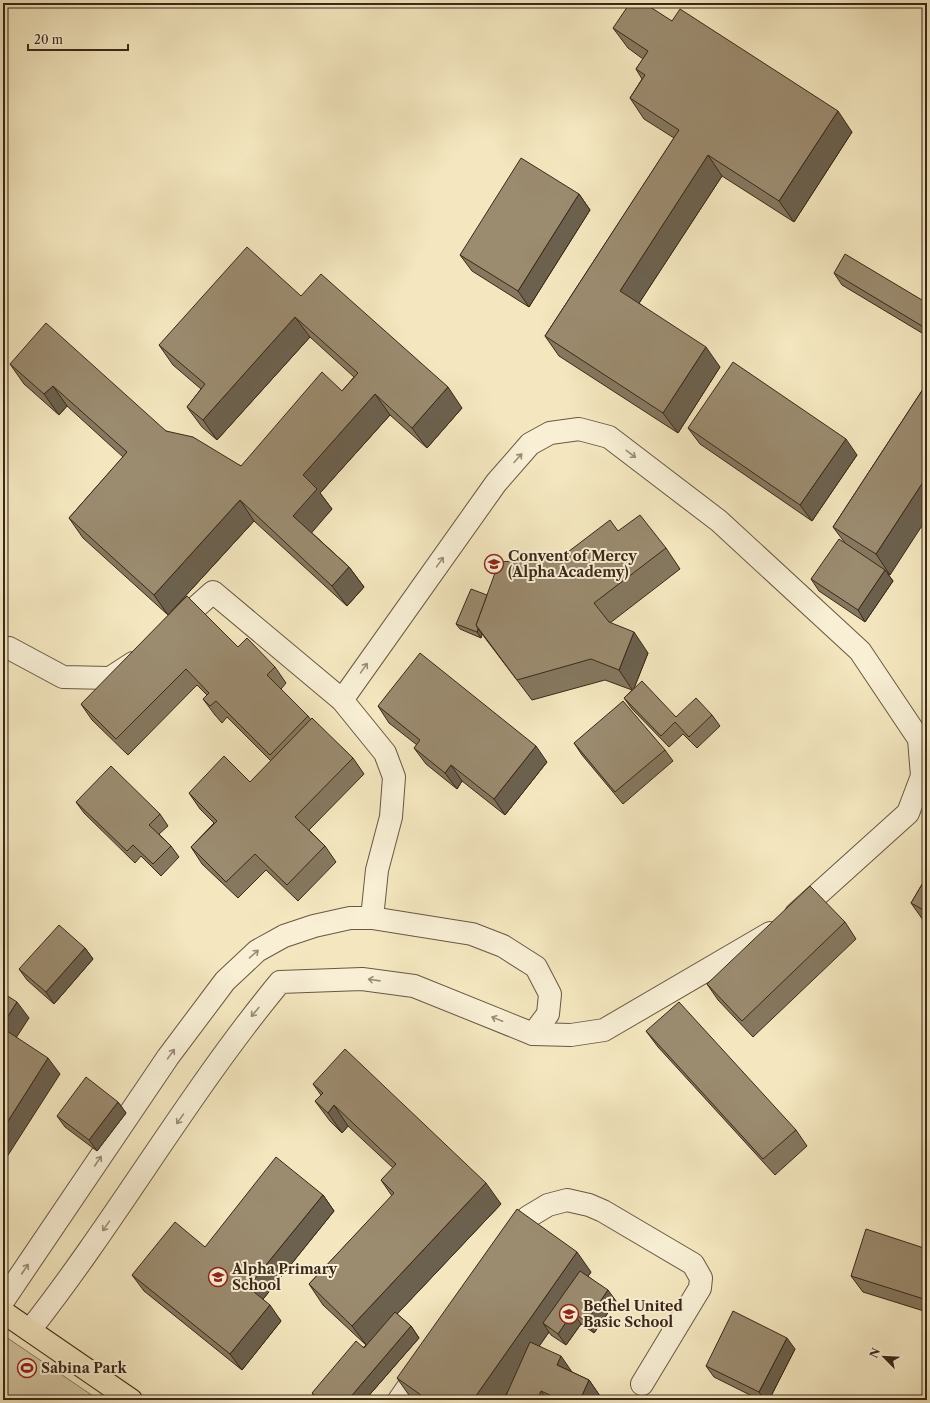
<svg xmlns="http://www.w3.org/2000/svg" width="930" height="1403" viewBox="0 0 930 1403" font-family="'Libre Caslon Text',serif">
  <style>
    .pitch { fill: #d4c7a3; stroke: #87785e }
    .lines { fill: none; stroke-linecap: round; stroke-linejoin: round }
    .minor-casing { stroke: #685842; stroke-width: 24 }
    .major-casing { stroke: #3a2818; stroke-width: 24 }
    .minor { stroke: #f8efd5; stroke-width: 22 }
    .major { stroke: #f4e7bf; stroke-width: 22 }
    .wall { fill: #85785f; stroke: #3a2818 }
    .shaded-wall { fill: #6c614e; stroke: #3a2818 }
    .building { fill: #9b8b6f; stroke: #3a2818 }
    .oneway { stroke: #998c76 }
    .labels { text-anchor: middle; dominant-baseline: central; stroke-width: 4; stroke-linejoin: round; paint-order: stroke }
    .poi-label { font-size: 14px; font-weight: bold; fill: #3a2818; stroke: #f8efd5; text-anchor: start }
  </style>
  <rect width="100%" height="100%" fill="#f4e7bf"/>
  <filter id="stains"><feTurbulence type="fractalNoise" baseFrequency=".005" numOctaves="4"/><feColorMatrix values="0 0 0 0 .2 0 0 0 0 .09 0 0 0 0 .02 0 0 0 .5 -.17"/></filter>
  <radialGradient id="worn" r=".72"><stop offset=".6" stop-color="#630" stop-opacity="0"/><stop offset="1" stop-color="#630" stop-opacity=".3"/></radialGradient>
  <!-- pitch -->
  <path class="pitch" d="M3 1335 99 1400H3Z"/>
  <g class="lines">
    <defs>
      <g id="minor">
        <path d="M175 626 213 592 342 700 385 753 394 777 391 817 377 870 372 918"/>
        <path d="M3 648H9L63 677 110 678 133 663"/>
        <path d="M342 700 496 483 530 444 550 433 579 429 609 437 719 521 860 651 919 739 922 776 908 813 796 914"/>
        <path d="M511 1240 528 1217 548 1205 567 1200 589 1205 603 1211 693 1264 701 1278 700 1288 642 1384"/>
        <path d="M3 1301 168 1057 225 981 257 951 284 936 314 926 350 918H372L472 934 503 946 536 967 550 994 548 1014 533 1034"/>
        <path d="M30 1330C118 1218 189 1092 280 982L362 979 414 986 533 1034 571 1035 604 1030 770 933"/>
        <path d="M399 1400 422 1367"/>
      </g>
      <path id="major" d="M3 1312 131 1400"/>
    </defs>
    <!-- minor casing -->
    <use href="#minor" class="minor-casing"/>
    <!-- major casing -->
    <use href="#major" class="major-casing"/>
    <!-- minor -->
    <use href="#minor" class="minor"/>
    <!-- major -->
    <use href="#major" class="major"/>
  </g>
  <!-- wall -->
  <g class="wall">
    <path d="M672 21 852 132 794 222 722 176 639 303 720 367 678 433 559 356 545 336 674 138 644 119 630 98 642 79 636 69 643 59 628 48 613 28Z"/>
    <path d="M579 194 590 210 529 307 472 271 460 255Z"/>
    <path d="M834 273 927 303V336L842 285Z"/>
    <path d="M301 296 462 408 427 448 390 415 320 493 332 509 311 532 349 567 364 587 347 606 254 521 168 615 83 538 69 518 123 457 67 406 59 415 24 384 10 364 166 431 241 466 342 391 354 377 310 337 217 440 202 427 187 407 201 389 173 365 159 345Z"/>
    <path d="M927 383 890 575 887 573 893 581 865 622 819 591 811 579 845 543 833 527Z"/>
    <path d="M688 428 857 455 812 521 700 444Z"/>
    <path d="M618 531 666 548 680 569 610 623 648 653 634 688 676 717 712 715 720 726 697 748 683 734 669 747 632 709 624 698 632 690 605 680 532 700 482 634 481 638 460 629 456 624 487 595Z"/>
    <path d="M238 647 275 667 286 683 281 689 308 716 311 720 353 758 364 774 309 830 325 846 336 862 298 901 266 870 238 898 202 864 191 847 214 823 200 809 189 793 250 782 271 761 227 717 222 723 215 715 203 699 207 695 197 685 128 755 92 720 81 704Z"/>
    <path d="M378 706 547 762 505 815 462 781 457 789 426 764 414 748 417 745 389 723Z"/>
    <path d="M574 743 665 750 673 761 623 804 582 755Z"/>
    <path d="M76 802 160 814 168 826 159 834 171 846 179 857 161 876 141 856 135 863 84 813Z"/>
    <path d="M927 876V922L923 920 911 903Z"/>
    <path d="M845 922 856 939 753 1037 718 1000 707 984Z"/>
    <path d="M85 948 93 959 54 1004 27 980 19 969Z"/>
    <path d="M646 1031 796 1130 807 1146 775 1175 658 1047Z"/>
    <path d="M313 1084 501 1204 397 1314 411 1326 419 1338 365 1400H317L312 1393 366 1345 323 1305 309 1284 392 1196 381 1180 393 1168 348 1126 342 1133 330 1121 315 1101 321 1095Z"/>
    <path d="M118 1102 126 1113 97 1151 65 1127 57 1116Z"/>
    <path d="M323 1195 334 1211 263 1299 281 1321 242 1370 144 1291 132 1275 205 1247Z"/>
    <path d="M927 1249V1312L863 1292 851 1276Z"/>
    <path d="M591 1272 588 1276 616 1301 594 1333 581 1324 566 1345 551 1335 549 1332 539 1346 572 1372 589 1380 600 1396 599 1400H504L508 1391 502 1400H413L411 1398 397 1378Z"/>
    <path d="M795 1349 769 1400H760L714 1377 706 1366Z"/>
  </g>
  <!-- shaded-wall -->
  <g class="shaded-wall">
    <path d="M838 111 852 132 794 222 779 201Z"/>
    <path d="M708 155 722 176 634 311 620 291Z"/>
    <path d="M579 194 590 210 529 307 518 291Z"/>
    <path d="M295 317 310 337 217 440 203 420Z"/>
    <path d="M927 318V334L922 326Z"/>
    <path d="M706 347 720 367 678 433 663 413Z"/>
    <path d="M53 386 67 406 59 415 44 394Z"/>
    <path d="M448 387 462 408 427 448 412 428Z"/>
    <path d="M375 394 390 415 320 493 332 509 308 537 293 516 303 475Z"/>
    <path d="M846 439 857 455 812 521 800 505Z"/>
    <path d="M927 476V518L890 575 876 554Z"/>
    <path d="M240 500 254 521 168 615 154 595Z"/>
    <path d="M349 567 364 587 347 606 332 586Z"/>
    <path d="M885 570 893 581 865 622 858 610Z"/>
    <path d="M478 629 482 634 481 638 477 632Z"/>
    <path d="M634 632 648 653 633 691 619 670Z"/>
    <path d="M536 746 547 762 505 815 494 799Z"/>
    <path d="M451 765 462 781 457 789 445 773Z"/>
    <path d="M85 948 93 959 54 1004 46 992Z"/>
    <path d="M17 1002 29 1018 3 1058V1024Z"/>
    <path d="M48 1058 60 1074 3 1163V1129Z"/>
    <path d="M118 1102 126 1113 97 1151 89 1140Z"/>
    <path d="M334 1105 348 1126 342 1133 328 1113Z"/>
    <path d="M486 1183 501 1204 367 1346 352 1326Z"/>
    <path d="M323 1195 334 1211 260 1303 248 1287Z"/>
    <path d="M577 1252 591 1272 551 1329 543 1323 549 1332 502 1400H473Z"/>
    <path d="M608 1290 616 1301 594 1333 586 1322Z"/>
    <path d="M270 1305 281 1321 242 1370 230 1354Z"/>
    <path d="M573 1312 581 1324 566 1345 558 1334Z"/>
    <path d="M411 1326 419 1338 365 1400H348Z"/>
    <path d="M787 1338 795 1349 769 1400H764L759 1392Z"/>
    <path d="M561 1356 572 1372 557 1365Z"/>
    <path d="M589 1380 600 1396 599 1400H580Z"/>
    <path d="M541 1391 548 1400H537Z"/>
  </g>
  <!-- building -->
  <g class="building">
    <path d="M630 3H644L672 21 680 9 838 111 779 201 708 155 620 291 706 347 663 413 545 336 679 130 630 98 645 75 636 69 648 51 613 28Z"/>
    <path d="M521 158 579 194 518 291 460 255Z"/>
    <path d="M247 247 301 296 321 274 448 387 412 428 375 394 303 475 317 489 293 516 349 567 332 586 240 500 154 595 69 518 127 452 53 386 44 394 10 364 46 323 166 431 193 437 241 466 322 372 342 391 358 373 295 317 203 420 187 407 205 384 159 345Z"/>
    <path d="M845 254 927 303V318L922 326 834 273Z"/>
    <path d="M733 362 846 439 800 505 688 428Z"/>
    <path d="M927 383V476L876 554 833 527Z"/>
    <path d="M640 515 666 548 594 603 609 622 634 632 619 670 591 659 517 680 476 625 499 562 560 558 610 520 618 531Z"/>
    <path d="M839 539 885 570 858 610 811 579Z"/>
    <path d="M471 589 487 595 476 625 478 629 477 632 456 624Z"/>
    <path d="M187 596 238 647 247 638 275 667 267 675 308 716 270 755 216 701 210 706 203 699 209 693 186 669 116 739 81 704Z"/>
    <path d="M420 653 536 746 494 799 451 765 445 773 414 748 420 740 378 706Z"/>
    <path d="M642 681 676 717 696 698 712 715 689 737 675 722 661 736 624 698Z"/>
    <path d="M623 701 665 750 615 792 574 743Z"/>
    <path d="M312 718 353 758 295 817 325 846 287 885 255 854 226 882 191 847 217 821 189 793 224 756 250 782Z"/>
    <path d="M111 766 160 814 149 825 171 846 153 864 133 845 127 851 76 802Z"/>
    <path d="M927 876V912L911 903Z"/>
    <path d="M810 886 845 922 742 1021 707 984Z"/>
    <path d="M59 925 85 948 46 992 19 969Z"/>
    <path d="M3 993 17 1002 3 1024Z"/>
    <path d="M679 1002 796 1130 763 1159 646 1031Z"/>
    <path d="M7 1031 48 1058 3 1129V1037Z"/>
    <path d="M345 1049 486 1183 352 1326 309 1284 394 1193 381 1180 396 1164 334 1105 328 1113 315 1101 323 1093 313 1084Z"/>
    <path d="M86 1077 118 1102 89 1140 57 1116Z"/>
    <path d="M276 1157 323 1195 248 1287 270 1305 230 1354 132 1275 175 1222 205 1247Z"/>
    <path d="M517 1209 577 1252 473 1400H428L397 1378Z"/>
    <path d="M866 1229 927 1249V1300L851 1276Z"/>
    <path d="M580 1271 608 1290 586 1322 573 1312 558 1334 543 1323Z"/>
    <path d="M733 1311 787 1338 759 1392 706 1366Z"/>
    <path d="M395 1312 411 1326 348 1400H320L312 1393 356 1341 364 1348Z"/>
    <path d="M530 1342 561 1356 557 1365 589 1380 580 1400H561L541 1391 537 1400H504Z"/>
  </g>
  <!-- one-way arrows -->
  <defs><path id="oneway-shaft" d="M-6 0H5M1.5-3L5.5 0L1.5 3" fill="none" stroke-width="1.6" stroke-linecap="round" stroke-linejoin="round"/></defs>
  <g class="oneway">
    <use href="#oneway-shaft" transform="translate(631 454) rotate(37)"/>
    <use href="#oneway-shaft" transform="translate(518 458) rotate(-48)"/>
    <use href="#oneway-shaft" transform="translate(440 562) rotate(-55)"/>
    <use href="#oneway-shaft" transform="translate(364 668) rotate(-55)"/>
    <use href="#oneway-shaft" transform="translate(254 954) rotate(-41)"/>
    <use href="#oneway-shaft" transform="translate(374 980) rotate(-172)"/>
    <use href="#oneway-shaft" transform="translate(255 1012) rotate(130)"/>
    <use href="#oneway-shaft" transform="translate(497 1019) rotate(-158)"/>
    <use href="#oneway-shaft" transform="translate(171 1054) rotate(-54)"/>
    <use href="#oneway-shaft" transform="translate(180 1119) rotate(125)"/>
    <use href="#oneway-shaft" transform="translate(98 1161) rotate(-56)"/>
    <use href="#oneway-shaft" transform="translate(106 1226) rotate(125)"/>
    <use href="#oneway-shaft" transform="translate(25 1269) rotate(-56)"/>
  </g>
  <!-- icons -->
  <defs>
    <symbol id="school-ring" viewBox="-11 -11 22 22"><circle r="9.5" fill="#f8efd5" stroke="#8f2418" stroke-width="1.5"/><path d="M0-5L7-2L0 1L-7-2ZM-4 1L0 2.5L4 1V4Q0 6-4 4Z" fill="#8f2418"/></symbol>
    <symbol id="stadium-ring" viewBox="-11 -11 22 22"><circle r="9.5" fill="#f8efd5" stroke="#8f2418" stroke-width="1.5"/><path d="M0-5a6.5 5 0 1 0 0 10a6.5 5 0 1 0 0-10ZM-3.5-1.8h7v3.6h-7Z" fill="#8f2418"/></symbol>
  </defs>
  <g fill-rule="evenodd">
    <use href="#school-ring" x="483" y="553" width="22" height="22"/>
    <use href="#school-ring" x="207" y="1266" width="22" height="22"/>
    <use href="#school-ring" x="558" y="1303" width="22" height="22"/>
    <use href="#stadium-ring" x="16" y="1357" width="22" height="22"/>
  </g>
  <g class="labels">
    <!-- poi labels -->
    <g class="poi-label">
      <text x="508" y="556">Convent of Mercy<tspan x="508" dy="16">(Alpha Academy)</tspan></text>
      <text x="232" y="1269">Alpha Primary<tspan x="232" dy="16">School</tspan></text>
      <text x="583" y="1306">Bethel United<tspan x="583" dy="16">Basic School</tspan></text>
      <text x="41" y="1368">Sabina Park</text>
    </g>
  </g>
  <!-- margin -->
  <rect width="930" height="1403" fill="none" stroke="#f4e7bf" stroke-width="16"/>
  <rect x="4" y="4" width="922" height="1395" fill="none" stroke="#3a2818" stroke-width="2"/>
  <rect x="8" y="8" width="914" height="1387" fill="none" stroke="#3a2818"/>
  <!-- north arrow -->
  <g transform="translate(884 1357) rotate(294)" stroke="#f8efd5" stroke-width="3" paint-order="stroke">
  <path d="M0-3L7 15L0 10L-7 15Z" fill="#3a2818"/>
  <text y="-6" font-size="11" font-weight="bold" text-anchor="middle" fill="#3a2818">N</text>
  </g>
  <!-- scale -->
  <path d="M28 44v6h100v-6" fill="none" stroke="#3a2818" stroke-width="2"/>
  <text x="34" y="44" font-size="12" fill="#3a2818" stroke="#f8efd5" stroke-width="3" paint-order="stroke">20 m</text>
  <rect width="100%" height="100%" filter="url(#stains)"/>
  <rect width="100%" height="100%" fill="url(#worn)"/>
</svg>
